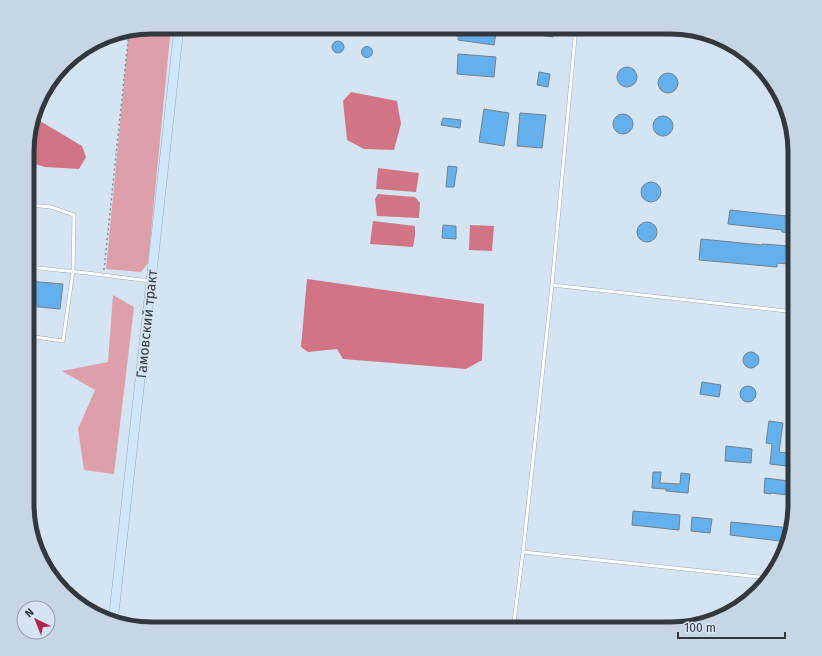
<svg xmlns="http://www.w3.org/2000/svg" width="822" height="656" viewBox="0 0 822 656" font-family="'Fira Sans',sans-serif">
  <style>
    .green { fill: #dda0a9 }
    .water { fill: #d17586 }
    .building { fill: #64b0ed; stroke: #72818e }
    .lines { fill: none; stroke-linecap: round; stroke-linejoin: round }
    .lane-casing { stroke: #9babb8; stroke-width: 4 }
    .secondary-casing { stroke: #9babb8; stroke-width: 10 }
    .path { stroke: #7e8993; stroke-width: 1.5; stroke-dasharray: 2 3; stroke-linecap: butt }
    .lane { stroke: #fff; stroke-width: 3 }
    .secondary { stroke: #cee7fa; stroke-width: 9 }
    .labels { text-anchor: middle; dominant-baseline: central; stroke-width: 3; stroke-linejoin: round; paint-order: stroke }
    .street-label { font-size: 14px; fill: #32393e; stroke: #d4e4f3 }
    .rim { fill: none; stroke: #32393e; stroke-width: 5 }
  </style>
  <rect width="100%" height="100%" fill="#d4e4f3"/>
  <!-- green -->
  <g class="green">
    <path d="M152 27H171L148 263 141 272 106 269 129 31Z"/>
    <path d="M113 295 134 307 114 474 84 470 78 429 95 390 62 371 108 362Z"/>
  </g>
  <!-- water -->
  <g class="water">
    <path d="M351 92 397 101 401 124 394 150 364 149 347 140 343 101Z"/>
    <path d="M40 121 82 146 86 157 79 169 45 167 31 163 28 159V135L32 124Z"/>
    <path d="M378 168 419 173 416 192 376 189Z"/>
    <path d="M378 194 415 197 420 203 419 218 377 216 375 199Z"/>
    <path d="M373 221 415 226V236L413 247 370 244Z"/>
    <path d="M470 225 494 226 492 251 469 250Z"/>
    <path d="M307 279 484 304 482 360 466 369 343 359 337 349 308 352 301 347Z"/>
  </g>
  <!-- building -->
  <g class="building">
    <path d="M459 27H497L494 45 458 40Z"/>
    <path d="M541 27H555L553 37 539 35Z"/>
    <circle cx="338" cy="47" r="6"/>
    <circle cx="367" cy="52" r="5.5"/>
    <path d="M458 54 496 57 494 77 457 74Z"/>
    <circle cx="627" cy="77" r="10"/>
    <path d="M539 72 550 74 548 87 537 85Z"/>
    <circle cx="668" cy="83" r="10"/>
    <path d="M484 109 509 113 504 146 479 142Z"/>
    <path d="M520 113 546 115 542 148 517 146Z"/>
    <circle cx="623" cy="124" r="10"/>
    <circle cx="663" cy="126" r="10"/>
    <path d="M443 118 461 120 460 128 441 125Z"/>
    <path d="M448 166 457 167 454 187H446Z"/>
    <circle cx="651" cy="192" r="10"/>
    <path d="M730 210 795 217V233L782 232V230L728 224Z"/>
    <circle cx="647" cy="232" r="10"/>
    <path d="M443 225 456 226V239L442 238Z"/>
    <path d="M701 239 762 245V244L790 246V254H795V269L789 268V264L777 263V267L699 260Z"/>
    <path d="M28 281 63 284 60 309 28 306Z"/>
    <circle cx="751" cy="360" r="8"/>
    <path d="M702 382 721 385 719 397 700 394Z"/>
    <circle cx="748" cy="394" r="8"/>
    <path d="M769 421 783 423 779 452 795 454V467L770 464 772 444 766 443Z"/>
    <path d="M726 446 752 449 751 463 725 461Z"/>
    <path d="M653 472H661L660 483 680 484 681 473 690 474 688 493 666 491V489L652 488Z"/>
    <path d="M765 478 789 481 787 495 771 493V494L764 493Z"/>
    <path d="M633 511 680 515 679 530 632 525Z"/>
    <path d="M692 517 712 519 710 533 691 531Z"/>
    <path d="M731 522 791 528 788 542 730 535Z"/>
  </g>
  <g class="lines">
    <defs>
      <g id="lane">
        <path d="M644 27 707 34"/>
        <path d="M28 267 87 273 150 281"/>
        <path d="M552 285 795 312"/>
        <path d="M28 336 63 341 73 271 74 215 51 207 28 205"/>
        <path d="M523 552 769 578"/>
        <path d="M513 629 523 552 552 285 576 27"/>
      </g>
      <path id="secondary" d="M113 622 151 281 179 27"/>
    </defs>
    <!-- lane casing -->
    <use href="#lane" class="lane-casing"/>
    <!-- secondary casing -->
    <use href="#secondary" class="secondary-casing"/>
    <!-- path -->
    <path class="path" d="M104 270 129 31"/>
    <!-- lane -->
    <use href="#lane" class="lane"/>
    <!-- secondary -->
    <use href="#secondary" class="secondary"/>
  </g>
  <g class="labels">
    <!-- street labels -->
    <g class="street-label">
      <text transform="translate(147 324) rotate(-84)">Гамовский тракт</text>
    </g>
  </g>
  <!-- crop -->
  <path d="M0 0H822V656H0ZM152 34H670A118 118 0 0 1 788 152V504A118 118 0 0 1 670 622H152A118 118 0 0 1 34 504V152A118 118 0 0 1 152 34Z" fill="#c7d6e5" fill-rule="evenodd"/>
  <path class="rim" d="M152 34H670A118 118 0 0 1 788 152V504A118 118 0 0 1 670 622H152A118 118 0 0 1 34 504V152A118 118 0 0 1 152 34Z"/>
  <!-- north arrow -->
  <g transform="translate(36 620) rotate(317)"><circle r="19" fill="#d4e4f3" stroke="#93a0ab"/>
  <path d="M0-3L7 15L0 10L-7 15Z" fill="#b42450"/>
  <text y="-6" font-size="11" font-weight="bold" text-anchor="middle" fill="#32393e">N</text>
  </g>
  <!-- scale -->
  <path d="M678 632v6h107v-6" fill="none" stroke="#32393e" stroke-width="2"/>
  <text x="684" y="632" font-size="12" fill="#32393e" stroke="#d4e4f3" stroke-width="3" paint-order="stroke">100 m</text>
</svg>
